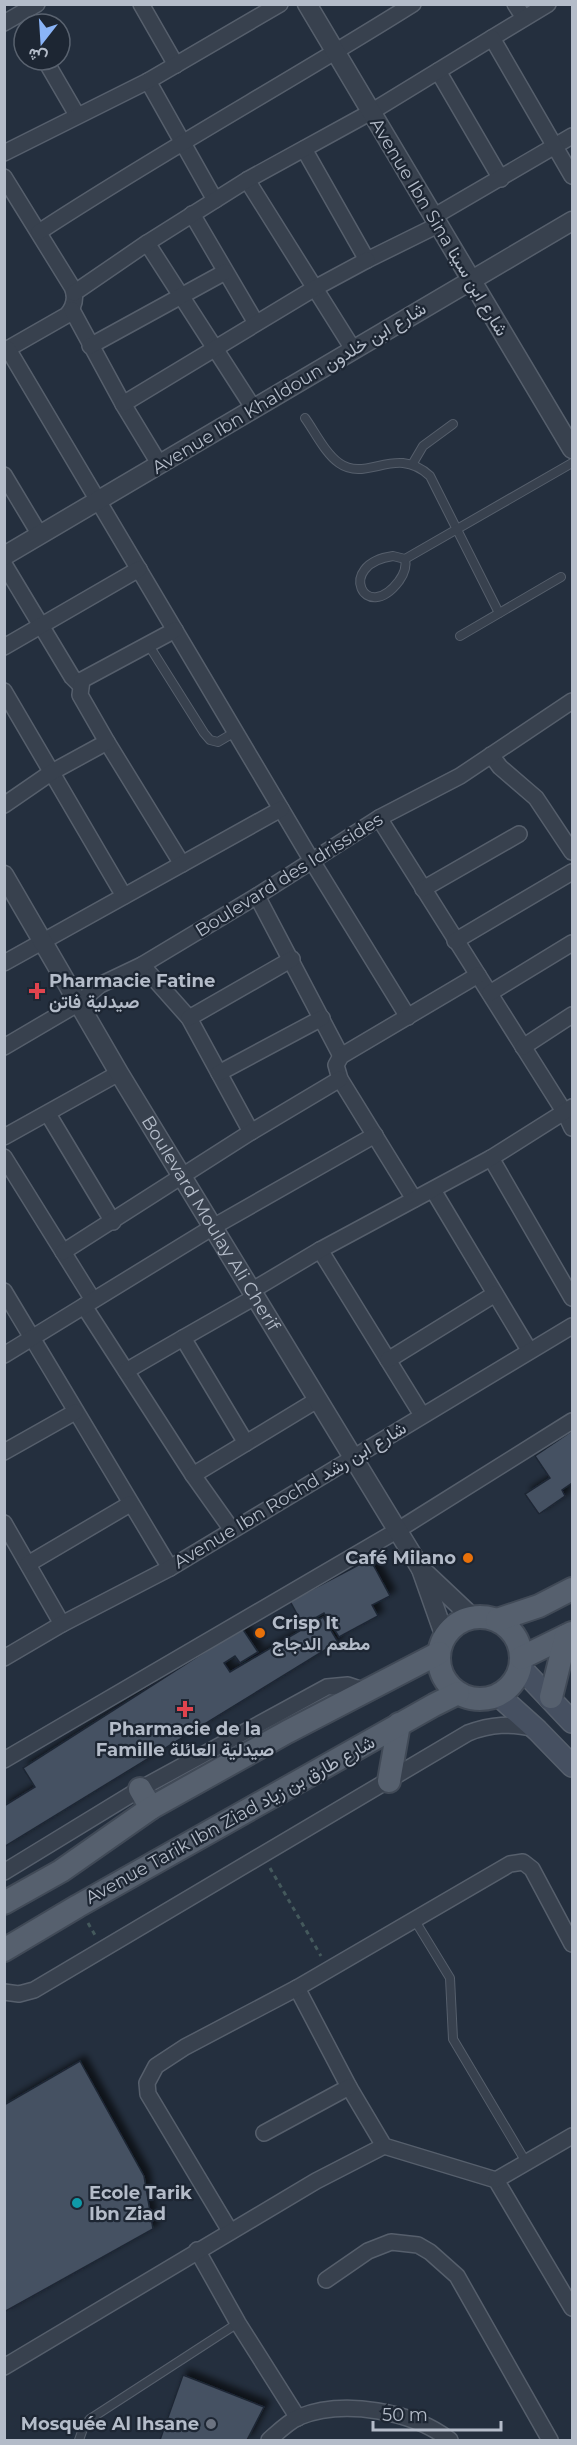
<svg xmlns="http://www.w3.org/2000/svg" width="577" height="2445" viewBox="0 0 577 2445" font-family="Montserrat,Vazirmatn,sans-serif">
  <style>
    .building { fill: #455162; stroke: #1f2835; stroke-width: 1.5; filter: url(#shadow) }
    .lines { fill: none; stroke-linecap: round; stroke-linejoin: round }
    .service-casing { stroke: #565f6c; stroke-width: 10 }
    .minor-casing { stroke: #565f6c; stroke-width: 18 }
    .tertiary-casing { stroke: #565f6c; stroke-width: 21 }
    .secondary-casing { stroke: #565f6c; stroke-width: 24 }
    .primary-casing { stroke: #414a57; stroke-width: 26 }
    .path { stroke: #44595c; stroke-width: 3; stroke-dasharray: 4.5 4.5; stroke-linecap: butt }
    .service { stroke: #38414e; stroke-width: 8 }
    .minor { stroke: #38414e; stroke-width: 15 }
    .tertiary { stroke: #38414e; stroke-width: 18 }
    .secondary { stroke: #465061; stroke-width: 21 }
    .primary { stroke: #56606e; stroke-width: 22 }
    .health-dot { fill: #e0444e; stroke: #1d2633; stroke-width: 2 }
    .food-dot { fill: #e8710a; stroke: #1d2633; stroke-width: 2 }
    .culture-dot { fill: #0f9aa8; stroke: #1d2633; stroke-width: 2 }
    .worship-dot { fill: #6b7280; stroke: #1d2633; stroke-width: 2 }
    .labels { text-anchor: middle; dominant-baseline: central; stroke-width: 4.5; stroke-linejoin: round; paint-order: stroke }
    .street-label { font-size: 18px; fill: #b4bcc9; stroke: #1d2633 }
    .poi-label { font-size: 18px; font-weight: bold; fill: #b4bcc9; stroke: #1d2633; text-anchor: start }
  </style>
  <defs>
    <filter id="shadow"><feDropShadow dx="5.5" dy="-5.5" stdDeviation="3" flood-color="#0009"/></filter>
  </defs>
  <rect width="100%" height="100%" fill="#242f3e"/>
  <!-- building -->
  <g class="building">
    <path d="M572 1431V1483L562 1490 565 1496 539 1514 525 1494 550 1478 535 1456Z"/>
    <path d="M370 1559 390 1596 372 1605 378 1616 339 1637 324 1613 303 1625 290 1601Z"/>
    <path d="M323 1617 338 1642 4 1847V1806L35 1787 23 1768 242 1628 258 1652 240 1663 235 1656 224 1663 230 1672Z"/>
    <path d="M80 2061 144 2176 153 2229 4 2312V2105Z"/>
    <path d="M183 2375 264 2407 247 2440H160Z"/>
  </g>
  <g class="lines">
    <defs>
      <g id="service">
        <path d="M305 418C315 432 325 453 339 463 367 483 396 444 430 476L499 613"/>
        <path d="M413 463 423 446 453 424"/>
        <path d="M393 556 405 559C407 567 404 574 399 581 365 626 335 564 393 556Z"/>
        <path d="M405 559 572 463"/>
        <path d="M460 636 561 577"/>
        <path d="M148 644 204 733 210 740 218 742 235 732"/>
        <path d="M414 1919 450 1978 453 2039 526 2162"/>
        <path d="M79 2440 84 2426 90 2419 238 2323"/>
      </g>
      <g id="minor">
        <path d="M141 4 176 65"/>
        <path d="M515 4 524 18"/>
        <path d="M4 23 37 4"/>
        <path d="M492 38 548 4"/>
        <path d="M45 60 77 115"/>
        <path d="M438 71 501 179"/>
        <path d="M148 81 215 200"/>
        <path d="M304 149 367 260 438 225"/>
        <path d="M4 153 148 81 280 4"/>
        <path d="M4 177 72 287C77 298 74 307 67 315L4 351"/>
        <path d="M247 180 353 349"/>
        <path d="M192 214 256 323"/>
        <path d="M433 217 572 136"/>
        <path d="M39 232C161 152 289 82 413 4"/>
        <path d="M147 243 254 409"/>
        <path d="M74 293 147 243 247 180 371 112 492 38 572 176"/>
        <path d="M72 310 123 404 160 465"/>
        <path d="M90 346 225 272"/>
        <path d="M8 349 312 861 408 1017"/>
        <path d="M123 404 315 288 367 260"/>
        <path d="M4 475 40 535"/>
        <path d="M4 564 72 677 80 685"/>
        <path d="M4 647 139 569"/>
        <path d="M4 691 124 896"/>
        <path d="M107 742 182 864"/>
        <path d="M491 755 500 767 536 798 572 852"/>
        <path d="M4 805 52 772 107 742 80 695 82 680 175 630"/>
        <path d="M379 818 565 1113 572 1128"/>
        <path d="M423 889 519 834"/>
        <path d="M257 896 341 1056"/>
        <path d="M455 941 572 872"/>
        <path d="M4 963 281 809"/>
        <path d="M142 965 189 1018 251 1132"/>
        <path d="M490 993 572 943"/>
        <path d="M189 1018 292 959"/>
        <path d="M4 1047 79 1003 100 985 142 965 257 896 379 818 460 776 572 701"/>
        <path d="M523 1047 572 1015"/>
        <path d="M219 1073 322 1018"/>
        <path d="M48 1114 113 1222"/>
        <path d="M4 1137 119 1073"/>
        <path d="M4 1157 93 1300"/>
        <path d="M491 1158 572 1298"/>
        <path d="M433 1190 529 1350"/>
        <path d="M414 1199 340 1079 336 1065 341 1056 478 975"/>
        <path d="M320 1250 422 1415"/>
        <path d="M63 1252 251 1132 340 1079"/>
        <path d="M4 1291 170 1568"/>
        <path d="M251 1291 320 1250 491 1158 572 1107"/>
        <path d="M84 1306 193 1475"/>
        <path d="M4 1355 213 1227 375 1135"/>
        <path d="M388 1360 495 1294"/>
        <path d="M126 1371 183 1338"/>
        <path d="M246 1443 317 1400"/>
        <path d="M4 1452 75 1412"/>
        <path d="M4 1523 62 1624"/>
        <path d="M232 1530 193 1475 246 1443 183 1338 255 1297"/>
        <path d="M28 1564 130 1504"/>
        <path d="M4 1658 62 1624 170 1568 572 1326"/>
        <path d="M4 1760 398 1530 572 1421"/>
        <path d="M4 1872 140 1789 327 1687 348 1685 366 1691"/>
        <path d="M297 1988 349 2087 384 2146 496 2180 572 2308"/>
        <path d="M4 1992 19 1994 34 1990 468 1733C491 1724 511 1723 535 1729"/>
        <path d="M264 2133 349 2087"/>
        <path d="M496 2180 572 2136"/>
        <path d="M230 2231 148 2094 147 2083 156 2066 185 2047 297 1988 510 1864 523 1862 532 1869 572 1944"/>
        <path d="M197 2250 238 2323 298 2418"/>
        <path d="M326 2280 368 2251 391 2242 418 2245 430 2252 457 2276 550 2440"/>
        <path d="M4 2367 316 2181 384 2146"/>
        <path d="M269 2440C278 2432 288 2422 299 2417 344 2399 412 2411 450 2440"/>
      </g>
      <g id="tertiary">
        <path d="M307 4 572 449"/>
        <path d="M4 556 572 221"/>
        <path id="s1" d="M4 875 119 1073 421 1569 445 1637"/>
        <path d="M421 1569 473 1618"/>
      </g>
      <g id="secondary">
        <path d="M520 1667 572 1722"/>
        <path d="M498 1695 537 1730 572 1766"/>
      </g>
      <g id="primary">
        <circle cx="480" cy="1658" r="41"/>
        <path d="M497 1620 539 1606 572 1589"/>
        <path d="M521 1658 572 1633"/>
        <path d="M551 1697 566 1636"/>
        <path d="M389 1781 399 1724"/>
        <path d="M140 1789 151 1808"/>
        <path d="M4 1903 61 1871 151 1808 287 1732 439 1653"/>
        <path d="M4 1950 78 1906 434 1705 458 1693"/>
      </g>
    </defs>
    <!-- service casing -->
    <use href="#service" class="service-casing"/>
    <!-- minor casing -->
    <use href="#minor" class="minor-casing"/>
    <!-- tertiary casing -->
    <use href="#tertiary" class="tertiary-casing"/>
    <!-- secondary casing -->
    <use href="#secondary" class="secondary-casing"/>
    <!-- primary casing -->
    <use href="#primary" class="primary-casing"/>
    <!-- path -->
    <g class="path">
      <path d="M270 1868 321 1956"/>
      <path d="M88 1923 95 1935"/>
    </g>
    <!-- service -->
    <use href="#service" class="service"/>
    <!-- minor -->
    <use href="#minor" class="minor"/>
    <!-- tertiary -->
    <use href="#tertiary" class="tertiary"/>
    <!-- secondary -->
    <use href="#secondary" class="secondary"/>
    <!-- primary -->
    <use href="#primary" class="primary"/>
  </g>
  <!-- markers -->
  <g class="health-dot">
    <path d="M34 982h6v6h6v6h-6v6h-6v-6h-6v-6h6z"/>
    <path d="M182 1700h6v6h6v6h-6v6h-6v-6h-6v-6h6z"/>
  </g>
  <g class="food-dot">
    <circle cx="468" cy="1558" r="6"/>
    <circle cx="260" cy="1633" r="6"/>
  </g>
  <circle class="culture-dot" cx="77" cy="2203" r="6"/>
  <circle class="worship-dot" cx="211" cy="2424" r="6"/>
  <g class="labels">
    <!-- street labels -->
    <g class="street-label">
      <text transform="translate(439 227) rotate(59)">Avenue Ibn Sina شارع ابن سينا</text>
      <text transform="translate(289 388) rotate(-31)">Avenue Ibn Khaldoun شارع ابن خلدون</text>
      <text transform="translate(289 875) rotate(-32)">Boulevard des Idrissides</text>
      <text stroke="none"><textPath href="#s1" startOffset="405">Boulevard Moulay Ali Cherif</textPath></text>
      <text transform="translate(290 1495) rotate(-31)">Avenue Ibn Rochd شارع ابن رشد</text>
      <text transform="translate(230 1820) rotate(-29)">Avenue Tarik Ibn Ziad شارع طارق بن زياد</text>
    </g>
    <!-- poi labels -->
    <g class="poi-label">
      <text x="49" y="981">Pharmacie Fatine<tspan x="49" dy="21">صيدلية فاتن</tspan></text>
      <text x="456" y="1558" text-anchor="end">Café Milano</text>
      <text x="272" y="1623">Crisp It<tspan x="272" dy="21">مطعم الدجاج</tspan></text>
      <text x="185" y="1729" text-anchor="middle">Pharmacie de la<tspan x="185" dy="21">Famille صيدلية العائلة</tspan></text>
      <text x="89" y="2193">Ecole Tarik<tspan x="89" dy="21">Ibn Ziad</tspan></text>
      <text x="199" y="2424" text-anchor="end">Mosquée Al Ihsane</text>
    </g>
  </g>
  <!-- border -->
  <rect width="577" height="2445" fill="none" stroke="#b4bcc9" stroke-width="12"/>
  <!-- north arrow -->
  <g transform="translate(42 42) rotate(197)"><circle r="28" fill="#1d2633" stroke="#59626f" stroke-width="1.5"/>
  <path d="M0-4.5L10 22L0 15L-10 22Z" fill="#8ab4f8"/>
  <text y="-9" font-size="16" font-weight="bold" text-anchor="middle" fill="#b4bcc9">ش</text>
  </g>
  <!-- scale -->
  <path d="M373 2421v9h128v-9" fill="none" stroke="#b4bcc9" stroke-width="3"/>
  <text x="382" y="2421" font-size="18" fill="#b4bcc9" stroke="#1d2633" stroke-width="4.5" paint-order="stroke">50 m</text>
</svg>
